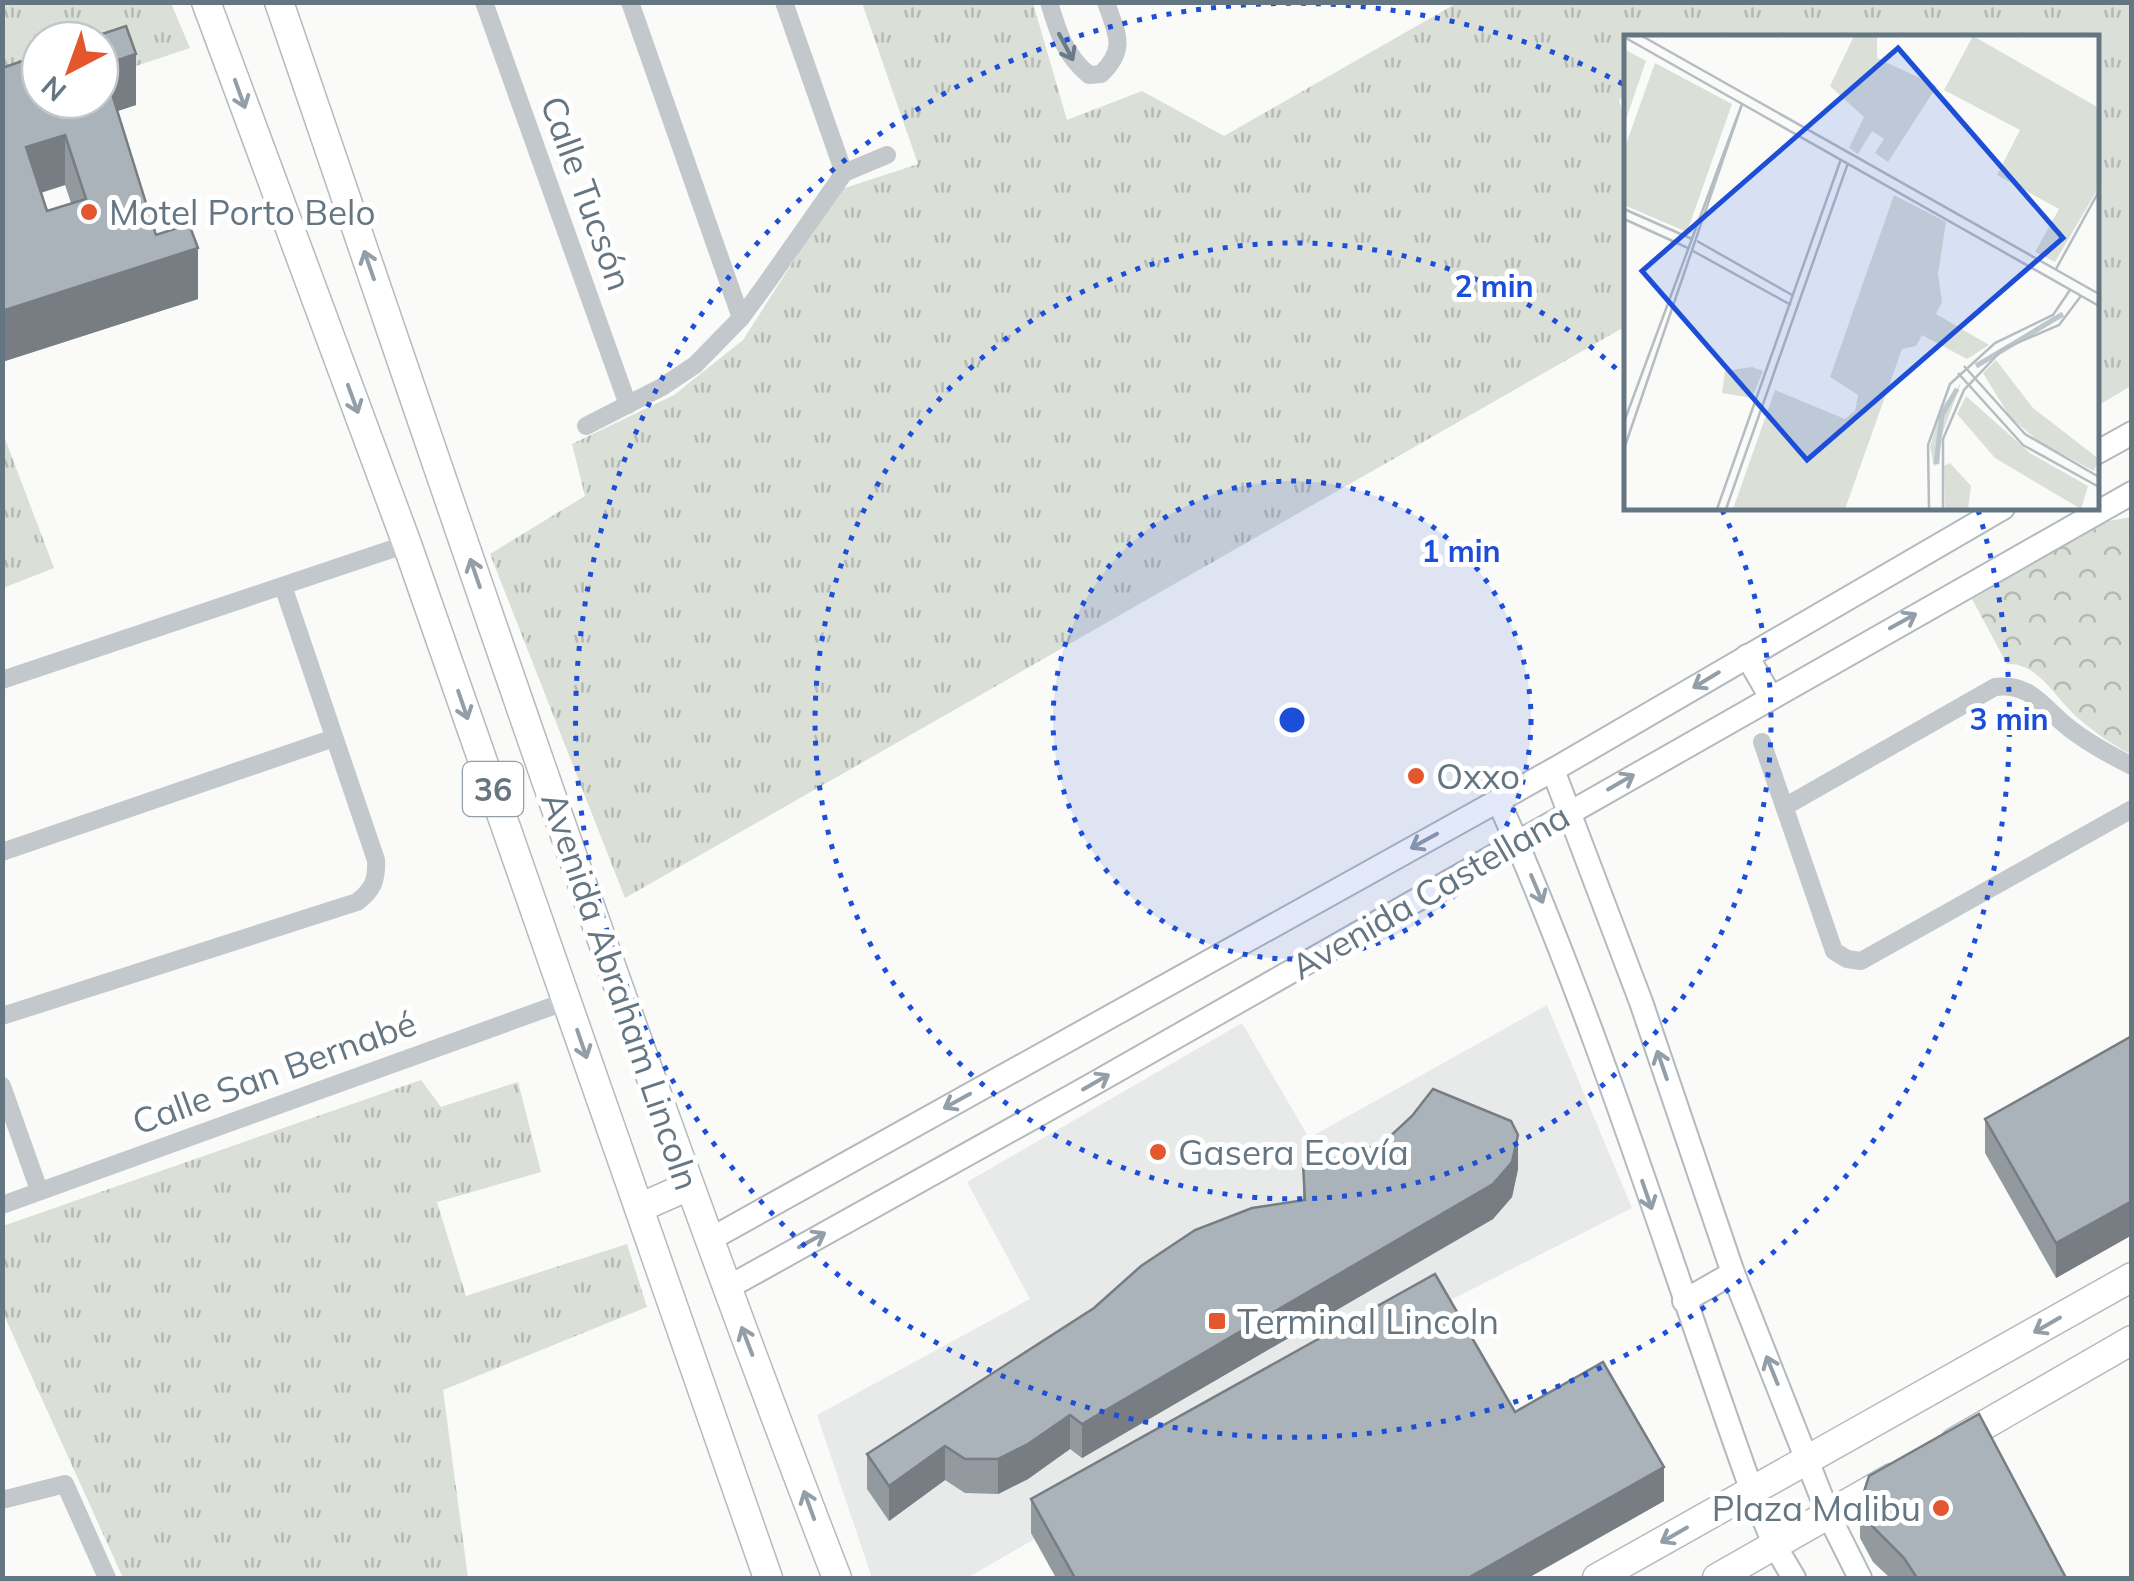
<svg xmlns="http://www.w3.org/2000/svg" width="2134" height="1581" viewBox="0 0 2134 1581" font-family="Mulish,sans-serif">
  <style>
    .built { fill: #e8e9e9 }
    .grass { fill: url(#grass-tufts) }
    .park { fill: url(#park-crowns) }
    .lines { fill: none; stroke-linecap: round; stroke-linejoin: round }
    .secondary-casing { stroke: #b3babf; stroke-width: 26 }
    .primary-casing { stroke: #b5babe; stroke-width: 31 }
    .street { stroke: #c3c8cc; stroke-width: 18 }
    .secondary { stroke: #fff; stroke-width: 22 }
    .primary { stroke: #fff; stroke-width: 28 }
    .wall { fill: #929a9f; fill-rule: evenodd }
    .shaded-wall { fill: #777d82 }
    .building { fill: #aab3b9; stroke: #777d82; stroke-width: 2.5; fill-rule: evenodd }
    .oneway { stroke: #6a7a87 }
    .oneway2 { stroke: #939fa8 }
    .ring { fill: none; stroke: #1d4ed8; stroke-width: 5; stroke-dasharray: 5 10 }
    .poi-dot { fill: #e4572e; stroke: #fff; stroke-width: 4 }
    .labels { text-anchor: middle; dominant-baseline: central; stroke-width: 10; stroke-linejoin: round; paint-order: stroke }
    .shield { fill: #fff; stroke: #939fa8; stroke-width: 2.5 }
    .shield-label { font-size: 32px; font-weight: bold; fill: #657683 }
    .street-label { font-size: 35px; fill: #657683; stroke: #fff }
    .poi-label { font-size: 35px; fill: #657683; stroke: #fff; text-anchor: start }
    .inset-river { fill: none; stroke: #bbc7cb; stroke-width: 5 }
    .inset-road { fill: none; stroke: #b5bdc2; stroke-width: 2.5 }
    .view { fill: #1d4ed8; fill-opacity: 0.15; stroke: #1d4ed8; stroke-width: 5 }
    .inset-edge { fill: none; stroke: #657683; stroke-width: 5 }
    .centre { fill: #1d4ed8; stroke: #fff; stroke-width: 5 }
    .ring-label { font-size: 30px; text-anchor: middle; font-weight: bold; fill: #1d4ed8; stroke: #fff; stroke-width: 10; stroke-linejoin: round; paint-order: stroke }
  </style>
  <defs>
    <pattern id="grass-tufts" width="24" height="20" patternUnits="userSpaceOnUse" patternTransform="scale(2.5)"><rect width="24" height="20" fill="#dadfd7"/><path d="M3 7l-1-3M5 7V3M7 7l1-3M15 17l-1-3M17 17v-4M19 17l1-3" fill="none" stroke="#b4b9b4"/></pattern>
    <pattern id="park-crowns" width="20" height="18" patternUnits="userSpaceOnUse" patternTransform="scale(2.5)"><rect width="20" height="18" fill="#dadfd7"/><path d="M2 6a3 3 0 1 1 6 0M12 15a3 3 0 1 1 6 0" fill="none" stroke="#b4b9b4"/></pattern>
  </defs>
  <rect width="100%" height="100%" fill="#fafaf8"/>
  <!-- built -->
  <path class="built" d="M1547 1005 1632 1208 1435 1308 967 1578H872L817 1415 1030 1299 967 1182 1242 1023 1309 1138Z"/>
  <!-- grass -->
  <g class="grass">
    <path d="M2 3H171L190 48 100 78V40H40V98L3 111Z"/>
    <path d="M862 3H1033L1067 120 1142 91 1224 136 1457 3H2131V386L2097 406 2096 38H1779L1777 34H1705L1699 37 1626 38V94L1619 100 1626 124V326L625 898 490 554 585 496 572 444 674 395 743 340 839 190 918 164Z"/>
    <path d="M2 431 54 568 3 588H2Z"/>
    <path d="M421 1080 441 1107 518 1082 541 1172 437 1202 466 1296 627 1244 647 1307 443 1390 468 1578H123L3 1313V1226Z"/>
  </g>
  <!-- park -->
  <path class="park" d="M2131 517H2132L2131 754C2113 746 2095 732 2079 719 2057 701 2039 662 2007 664L1972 599 2104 522Z"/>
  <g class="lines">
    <defs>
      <g id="secondary">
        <path d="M2096 453 2132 433"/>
        <path d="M1747 656 1770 696"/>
        <path d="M1553 770 1641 1002 1733 1273 1829 1516 1860 1578"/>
        <path d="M1498 800C1598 1024 1669 1260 1752 1491L1775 1546 1794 1578"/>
        <path d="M709 1240 1553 770 2003 508"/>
        <path d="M727 1288 1088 1087 2132 493"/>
        <path d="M1684 1301 1733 1273"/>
      </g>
      <g id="primary">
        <path d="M206 2 407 544 768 1578"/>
        <path d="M279 2C460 530 636 1059 837 1578"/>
        <path d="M639 1208 689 1186"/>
        <path d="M1955 1442 2132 1340"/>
        <path d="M1597 1578 2132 1277"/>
        <path d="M1717 1578 1892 1478"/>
      </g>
    </defs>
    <!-- secondary casing -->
    <use href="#secondary" class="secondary-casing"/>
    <!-- primary casing -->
    <use href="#primary" class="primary-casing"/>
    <!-- street -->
    <g class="street">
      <path d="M484 2 628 405"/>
      <path d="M630 2 741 318"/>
      <path d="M784 2 844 173"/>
      <path d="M1049 2C1058 32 1064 54 1089 75L1101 74C1128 48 1116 33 1106 2"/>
      <path d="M586 426 662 387 695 365 741 318 766 284 844 173 887 155"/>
      <path d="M2 680 407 544"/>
      <path d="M1762 742 1834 951 1847 959 1861 961 2132 809"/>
      <path d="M1786 806 1995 687C2031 682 2043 708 2069 728 2088 743 2110 755 2132 766"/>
      <path d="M2 852 334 738"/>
      <path d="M2 1016 357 902C373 890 377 880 376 860L283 586"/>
      <path d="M2 1086 39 1190"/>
      <path d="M2 1205 567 1001"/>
      <path d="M2 1500 65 1484 107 1578"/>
    </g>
    <!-- secondary -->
    <use href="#secondary" class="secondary"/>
    <!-- primary -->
    <use href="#primary" class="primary"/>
  </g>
  <!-- wall -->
  <g class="wall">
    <path d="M2 68 136 105 117 111 156 235 198 299 2 362ZM65 185 71 203 47 211 41 193Z"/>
    <path d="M2132 1036V1235L2056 1278 1985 1153V1119Z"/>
    <path d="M1303 1164 1518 1169 1512 1197 1493 1219 1082 1458 1070 1449 1028 1479 998 1494 965 1493 945 1480 889 1521 867 1489V1454L1303 1201Z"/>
    <path d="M1515 1412 1664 1501 1528 1578H1056L1031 1533V1499Z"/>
    <path d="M1860 1504 2066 1578H1890L1873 1562 1860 1538Z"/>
  </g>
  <!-- shaded-wall -->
  <g class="shaded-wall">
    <path d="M136 54V105L103 116V65Z"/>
    <path d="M65 135V185L26 197V147Z"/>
    <path d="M198 248V299L2 362V311Z"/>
    <path d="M1518 1135V1169L1512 1197 1493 1219 1082 1458V1424Z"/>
    <path d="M2132 1201V1235L2056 1278V1243Z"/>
    <path d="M1070 1415V1449L1028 1479 998 1494V1459Z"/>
    <path d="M945 1446V1480L889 1521V1486Z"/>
    <path d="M1664 1467V1501L1528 1578H1468Z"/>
  </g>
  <!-- building -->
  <g class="building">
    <path d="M126 26 136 54 103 65 156 235 189 224 198 248 2 311V68L40 55V100H100V40H84ZM65 135 86 199 47 211 26 147Z"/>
    <path d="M2132 1036V1201L2056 1243 1985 1119Z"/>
    <path d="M1433 1089 1511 1121 1518 1135 1512 1162 1493 1184 1082 1424 1070 1415 1028 1444 998 1459H965L945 1446 889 1486 867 1454 1094 1308 1141 1266 1195 1230 1252 1208 1305 1200 1303 1164 1347 1156 1383 1143 1412 1116Z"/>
    <path d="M1435 1274 1515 1412 1603 1362 1664 1467 1468 1578H1075L1031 1499Z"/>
    <path d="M1979 1414 2066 1578H1917L1904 1558 1873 1527 1860 1504 1869 1476Z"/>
  </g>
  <!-- one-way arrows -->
  <defs><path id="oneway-shaft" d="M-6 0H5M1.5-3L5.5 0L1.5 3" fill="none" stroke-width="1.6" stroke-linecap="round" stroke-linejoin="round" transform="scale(2.5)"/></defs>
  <use class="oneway" href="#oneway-shaft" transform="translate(1066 47) rotate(62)"/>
  <g class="oneway2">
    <use href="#oneway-shaft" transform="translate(240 94) rotate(70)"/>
    <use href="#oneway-shaft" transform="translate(369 265) rotate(-109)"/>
    <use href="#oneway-shaft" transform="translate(353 399) rotate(70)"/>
    <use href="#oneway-shaft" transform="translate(475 573) rotate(-109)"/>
    <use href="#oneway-shaft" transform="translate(1903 621) rotate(-29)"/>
    <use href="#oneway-shaft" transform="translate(1706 680) rotate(149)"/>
    <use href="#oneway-shaft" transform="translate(463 705) rotate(71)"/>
    <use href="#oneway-shaft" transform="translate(1621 782) rotate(-30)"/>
    <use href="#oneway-shaft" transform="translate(1424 841) rotate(151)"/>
    <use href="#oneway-shaft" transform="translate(1537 889) rotate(67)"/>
    <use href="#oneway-shaft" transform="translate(582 1044) rotate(71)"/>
    <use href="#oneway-shaft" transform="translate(1662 1065) rotate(-109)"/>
    <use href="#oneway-shaft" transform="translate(1096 1082) rotate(-30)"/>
    <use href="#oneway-shaft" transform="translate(957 1101) rotate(151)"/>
    <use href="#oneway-shaft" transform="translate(1647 1195) rotate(71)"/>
    <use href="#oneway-shaft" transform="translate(812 1240) rotate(-29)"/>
    <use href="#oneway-shaft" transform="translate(2047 1325) rotate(150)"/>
    <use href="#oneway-shaft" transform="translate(747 1341) rotate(-111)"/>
    <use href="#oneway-shaft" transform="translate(1772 1370) rotate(-112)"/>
    <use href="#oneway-shaft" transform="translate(809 1505) rotate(-110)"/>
    <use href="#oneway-shaft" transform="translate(1674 1535) rotate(150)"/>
  </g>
  <!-- distance rings -->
  <circle cx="1292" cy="720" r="239" fill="#1d4ed8" fill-opacity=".12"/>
  <g class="ring">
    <circle cx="1292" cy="720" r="239"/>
    <path d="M1722 510A478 478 0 1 1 1624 376"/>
    <path d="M1978 510A717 717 0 1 1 1623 84"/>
  </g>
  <!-- markers -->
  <g class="poi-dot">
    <circle cx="89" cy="212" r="10"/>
    <circle cx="1416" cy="776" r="10"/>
    <circle cx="1158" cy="1152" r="10"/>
    <rect x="1207" y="1311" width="20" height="20" rx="5"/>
    <circle cx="1941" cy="1508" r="10"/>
  </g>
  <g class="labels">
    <!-- shield labels -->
    <rect class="shield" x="463" y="762" width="60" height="54" rx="8"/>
    <g class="shield-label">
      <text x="493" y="789">36</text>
    </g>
    <!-- street labels -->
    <g class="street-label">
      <text transform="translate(587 193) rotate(70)">Calle Tucsón</text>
      <text transform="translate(1430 891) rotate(-30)">Avenida Castellana</text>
      <text transform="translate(621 991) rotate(71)">Avenida Abraham Lincoln</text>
      <text transform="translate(274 1072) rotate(-20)">Calle San Bernabé</text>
    </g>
    <!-- poi labels -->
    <g class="poi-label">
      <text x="109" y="212">Motel Porto Belo</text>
      <text x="1436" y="776">Oxxo</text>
      <text x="1178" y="1152">Gasera Ecovía</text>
      <text x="1237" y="1321">Terminal Lincoln</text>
      <text x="1921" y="1508" text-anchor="end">Plaza Malibu</text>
    </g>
  </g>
  <!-- overview -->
  <g transform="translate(1624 35)">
    <rect width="475" height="475" fill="#fafaf8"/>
    <path d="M230 1H253V23L313 51 264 127 251 118 260 104 248 96 234 119 225 113 240 82 206 51ZM349 1 475 73V152L431 227 411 217 435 174 373 140 396 95 320 55ZM0 14 22 26 0 90ZM270 160 322 187 314 239 318 267 312 279 365 310 343 324 298 300 292 311 278 314 221 474H109L151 355 221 384 231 376 234 360 206 342ZM372 325 409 373 475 424 470 436 417 408 386 382 359 338ZM342 361 406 418 464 451 457 474 371 423 333 379Z" fill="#dadfd7"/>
    <path d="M128 332 139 336 128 363 98 358 101 336ZM337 348 316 405V428L310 431 306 412 317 373ZM326 428 347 451 344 474H321L320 431Z" fill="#dadfd7"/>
    <path d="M31 28 108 69 63 197 0 170V115Z" fill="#dadfd7"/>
    <path class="inset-river" d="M352 331 439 279M312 429 318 380 333 354"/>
    <path class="inset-road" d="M18 1 475 259M0 2 475 271M0 174 68 204M0 184 64 213M73 206 168 260M69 216 167 270M432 234 475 156M340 331 401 399 475 442M334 338 399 410 475 452M0 387 118 69M0 414 118 69M93 474 217 124M102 474 224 128M305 474 304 410 326 349 371 308 429 280 446 255M319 474V404L340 355 379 314 435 290 457 261"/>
    <path class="view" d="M274 13 439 203 183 425 18 236Z"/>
    <rect width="475" height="475" class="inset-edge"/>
  </g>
  <circle cx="1292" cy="720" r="15" class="centre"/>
  <g class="ring-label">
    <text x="1494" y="297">2 min</text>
    <text x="1461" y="562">1 min</text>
    <text x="2009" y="730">3 min</text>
  </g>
  <!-- border -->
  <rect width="2134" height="1581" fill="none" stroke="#657683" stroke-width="10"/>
  <!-- north arrow -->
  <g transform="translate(70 70) rotate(221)"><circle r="48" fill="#ffffff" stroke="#c1c8cd" stroke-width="2.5"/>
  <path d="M0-8L18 38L0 25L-18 38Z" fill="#e4572e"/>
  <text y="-15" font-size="28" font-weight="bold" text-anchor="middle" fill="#657683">N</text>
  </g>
</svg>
